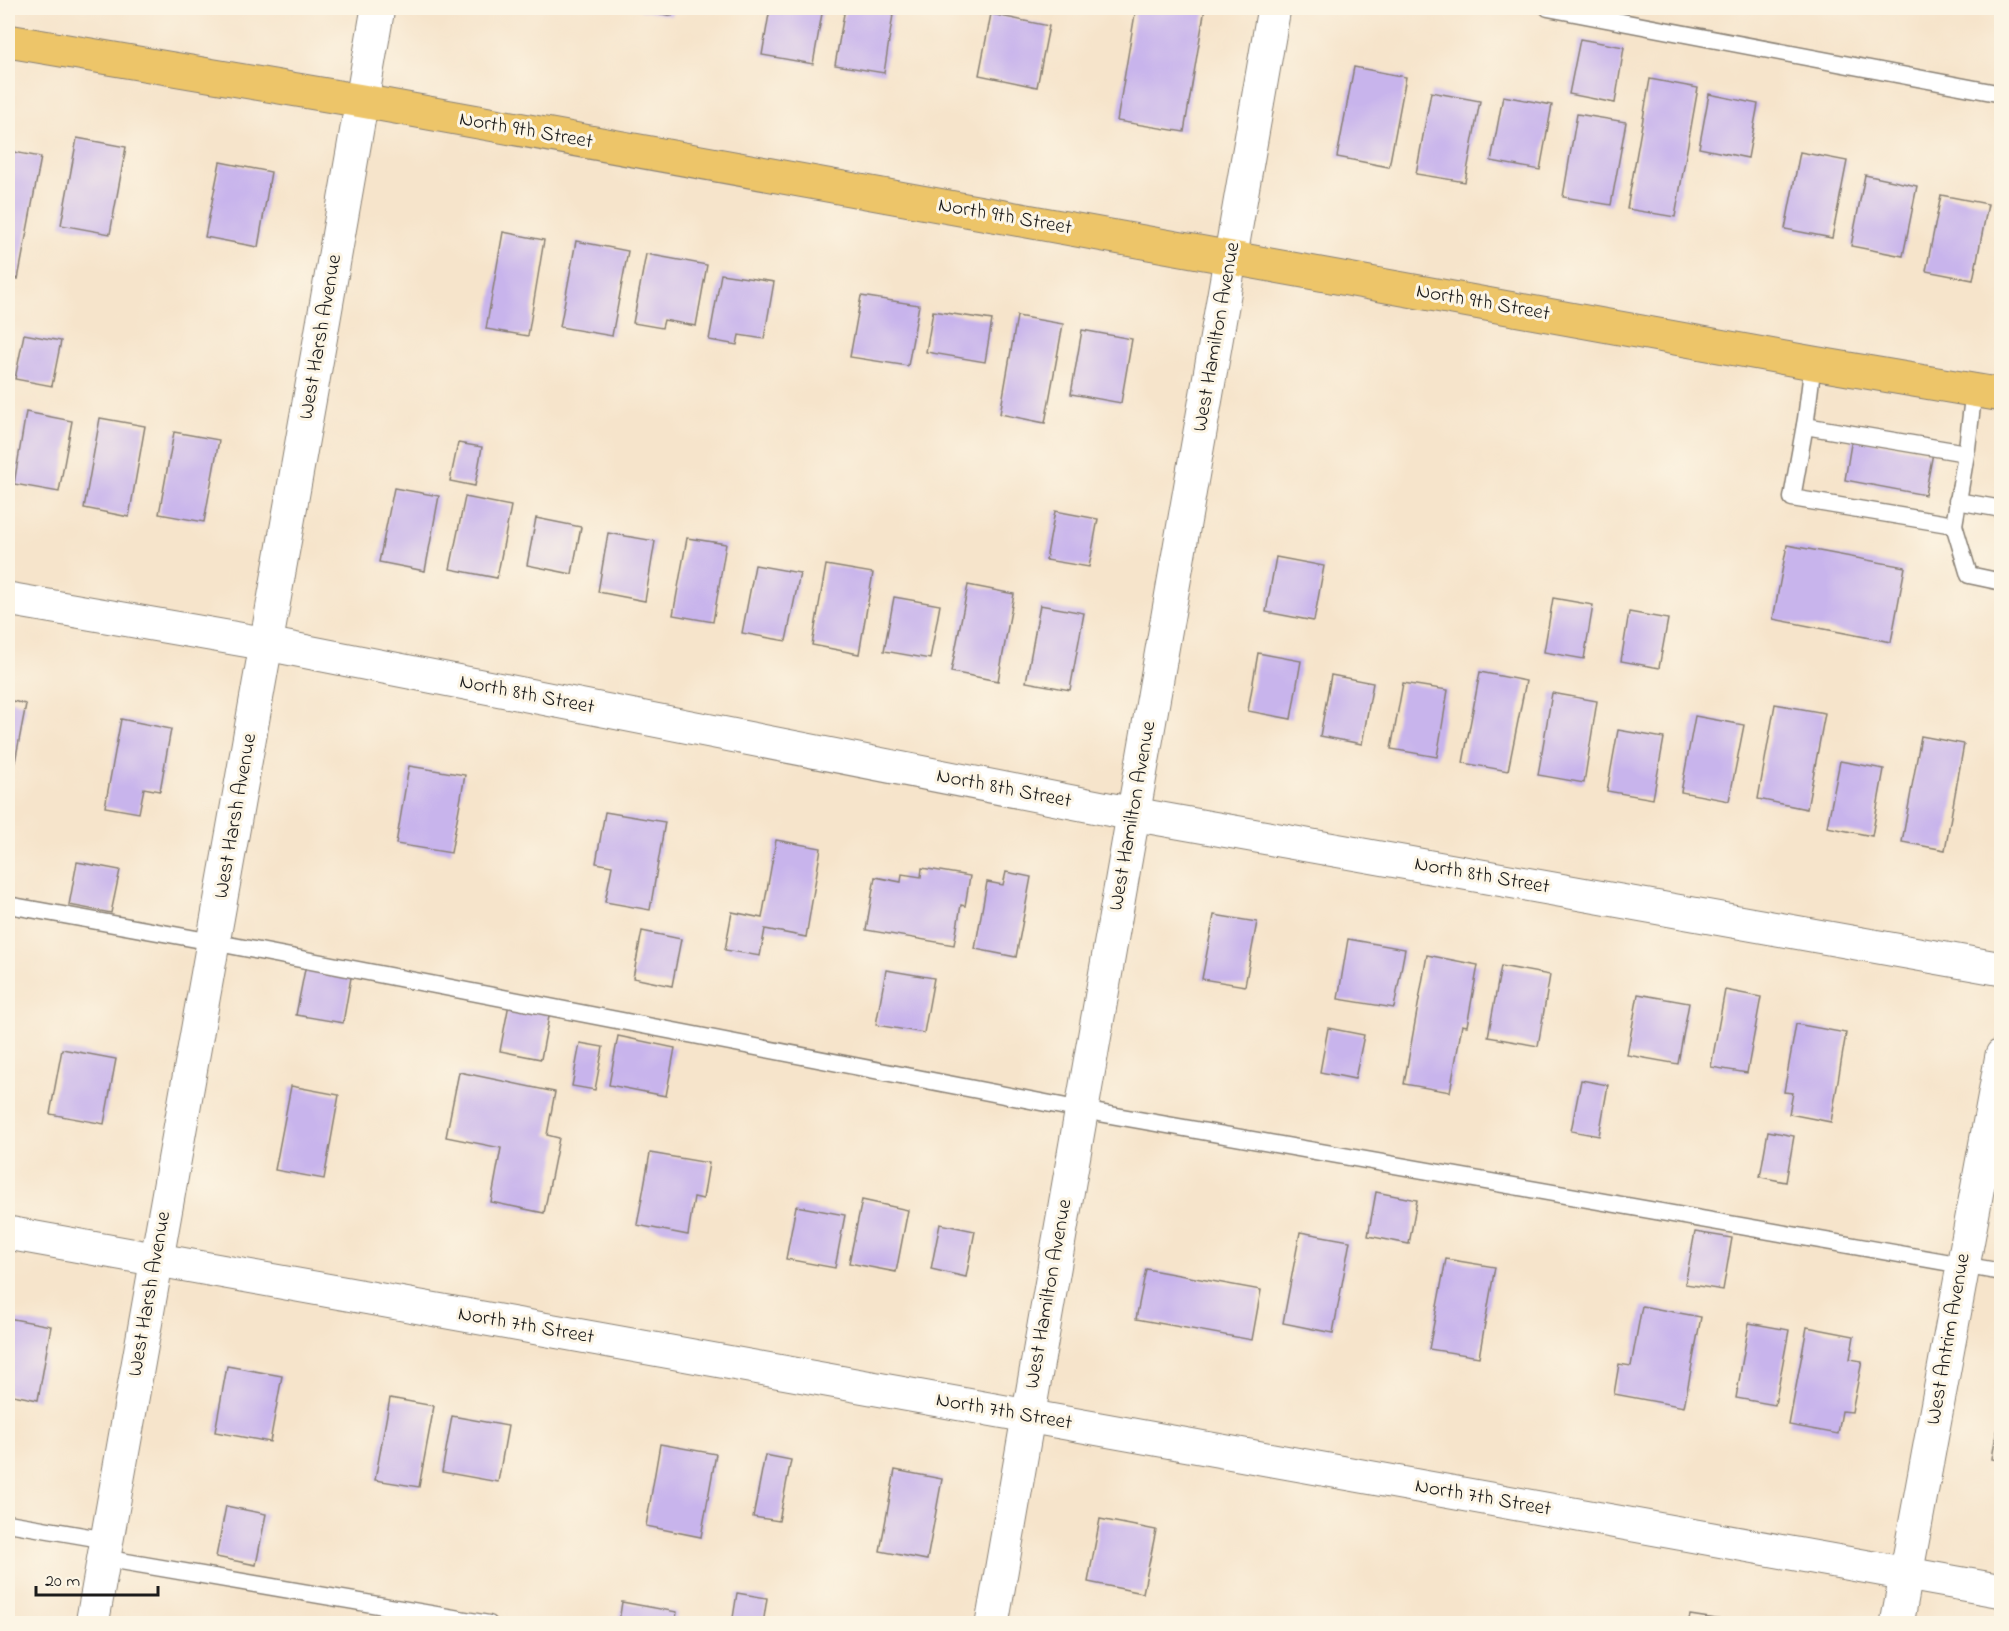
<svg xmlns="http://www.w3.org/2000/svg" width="2009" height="1631" viewBox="0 0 2009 1631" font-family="'Indie Flower',sans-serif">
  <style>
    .building { fill: #c8b4ec }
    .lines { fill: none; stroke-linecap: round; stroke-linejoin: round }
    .service-casing { stroke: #898074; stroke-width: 19 }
    .minor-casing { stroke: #898074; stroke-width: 35 }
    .primary-casing { stroke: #898074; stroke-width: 35 }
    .service { stroke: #fff; stroke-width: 16 }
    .minor { stroke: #fff; stroke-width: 33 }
    .primary { stroke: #edc569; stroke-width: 33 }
    .labels { text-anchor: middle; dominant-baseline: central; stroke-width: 6; stroke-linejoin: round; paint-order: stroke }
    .street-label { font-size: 21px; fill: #1c1c1c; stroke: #fcf5e5 }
  </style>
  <rect width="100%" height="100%" fill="#fcf5e5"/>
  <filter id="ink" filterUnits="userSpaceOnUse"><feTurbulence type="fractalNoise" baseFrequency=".0167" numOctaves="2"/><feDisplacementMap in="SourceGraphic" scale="12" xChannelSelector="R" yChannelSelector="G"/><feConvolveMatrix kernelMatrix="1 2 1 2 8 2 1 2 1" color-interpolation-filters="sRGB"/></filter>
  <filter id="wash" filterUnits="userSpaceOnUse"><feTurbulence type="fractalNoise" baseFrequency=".008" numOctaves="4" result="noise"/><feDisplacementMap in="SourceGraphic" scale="24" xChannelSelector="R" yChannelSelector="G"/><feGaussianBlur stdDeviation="1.35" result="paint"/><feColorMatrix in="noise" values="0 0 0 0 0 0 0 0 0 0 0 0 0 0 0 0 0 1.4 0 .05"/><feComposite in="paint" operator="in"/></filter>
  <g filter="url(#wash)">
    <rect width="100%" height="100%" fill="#f6e4cb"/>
    <g id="blocks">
      <!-- building -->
      <g class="building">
        <path d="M641 8H674L672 16 640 10Z"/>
        <path d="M770 8H823L813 64 762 55Z"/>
        <path d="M845 8H894L884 73 835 65Z"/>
        <path d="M1136 8H1205L1184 132 1117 121Z"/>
        <path d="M991 14 1049 26 1037 87 979 75Z"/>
        <path d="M1580 39 1624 47 1615 103 1569 94Z"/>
        <path d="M1354 67 1406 77 1389 167 1337 157Z"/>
        <path d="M1650 79 1698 88 1675 217 1627 209Z"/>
        <path d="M1431 92 1480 101 1465 182 1416 174Z"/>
        <path d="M1709 94 1758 104 1748 158 1699 148Z"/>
        <path d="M1503 96 1552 105 1540 170 1491 161Z"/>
        <path d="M1577 114 1626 122 1611 205 1563 197Z"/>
        <path d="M77 138 126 147 110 234 61 225Z"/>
        <path d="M8 151 41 157 18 279 8 277Z"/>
        <path d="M1800 152 1847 161 1832 238 1785 229Z"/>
        <path d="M220 162 271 172 258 247 205 237Z"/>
        <path d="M1865 175 1917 186 1903 256 1851 246Z"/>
        <path d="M1941 195 1988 204 1973 280 1926 271Z"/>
        <path d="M503 232 544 240 528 336 486 329Z"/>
        <path d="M576 241 628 251 612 336 560 327Z"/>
        <path d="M646 254 707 265 696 326 664 320 662 328 633 323Z"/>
        <path d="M721 274 774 282 764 339 739 335 737 345 709 340Z"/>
        <path d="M861 296 919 305 908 366 850 357Z"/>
        <path d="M933 311 992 320 985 362 926 352Z"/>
        <path d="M1017 316 1063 324 1045 423 1000 414Z"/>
        <path d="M1082 330 1132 339 1121 403 1071 394Z"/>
        <path d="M24 334 61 341 52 386 15 379Z"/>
        <path d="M26 412 72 421 59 492 14 484Z"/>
        <path d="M100 418 145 426 129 517 84 508Z"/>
        <path d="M174 432 219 440 204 522 159 514Z"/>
        <path d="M1852 438 1933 453 1925 495 1845 480Z"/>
        <path d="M458 443 482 447 475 486 450 481Z"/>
        <path d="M394 488 439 496 425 571 379 562Z"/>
        <path d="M465 497 511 506 497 578 450 569Z"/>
        <path d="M1055 511 1098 519 1089 567 1046 560Z"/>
        <path d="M536 518 581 527 572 574 527 565Z"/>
        <path d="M608 533 655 541 645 601 598 592Z"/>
        <path d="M687 538 726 544 713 622 673 615Z"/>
        <path d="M1787 545 1905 567 1891 642 1773 619Z"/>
        <path d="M1276 557 1324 566 1314 621 1266 612Z"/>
        <path d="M755 565 800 573 786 641 742 633Z"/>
        <path d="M826 565 873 573 859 654 812 645Z"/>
        <path d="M968 585 1014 594 998 681 951 672Z"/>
        <path d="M894 597 940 605 930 659 884 651Z"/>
        <path d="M1553 598 1593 605 1584 659 1544 652Z"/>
        <path d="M1040 605 1084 613 1070 690 1026 682Z"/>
        <path d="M1629 612 1668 619 1659 668 1621 661Z"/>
        <path d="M1258 653 1301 661 1291 719 1248 711Z"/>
        <path d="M1480 672 1526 681 1508 771 1463 763Z"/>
        <path d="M1331 675 1373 683 1362 744 1320 736Z"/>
        <path d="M1403 683 1448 690 1437 757 1391 749Z"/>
        <path d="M1552 693 1597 701 1584 783 1538 775Z"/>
        <path d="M8 700 26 704 15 762 8 761Z"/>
        <path d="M1775 704 1825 713 1807 809 1758 799Z"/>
        <path d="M1695 716 1744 725 1729 801 1681 792Z"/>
        <path d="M121 719 171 729 160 791 144 788 139 813 105 807Z"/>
        <path d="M1618 730 1664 738 1653 799 1607 791Z"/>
        <path d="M1921 736 1964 744 1945 850 1902 842Z"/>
        <path d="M1840 761 1884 769 1872 836 1827 827Z"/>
        <path d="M409 766 465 775 451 853 396 844Z"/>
        <path d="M605 812 665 822 650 910 605 902 612 866 596 863Z"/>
        <path d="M776 840 821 848 806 937 765 929 760 956 725 950 732 912 762 918Z"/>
        <path d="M77 862 120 870 111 913 69 905Z"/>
        <path d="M922 868 970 876 965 906 961 905 954 945 866 930 875 877 901 882 902 874 921 877Z"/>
        <path d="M1006 872 1031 877 1016 957 975 949 987 882 1003 885Z"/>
        <path d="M1214 915 1257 922 1245 986 1202 979Z"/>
        <path d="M642 931 681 939 672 986 633 978Z"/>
        <path d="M1348 939 1405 949 1394 1008 1338 999Z"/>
        <path d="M1427 955 1478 965 1467 1026 1462 1025 1450 1092 1404 1084Z"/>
        <path d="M306 964 352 972 343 1023 296 1015Z"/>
        <path d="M1501 966 1550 975 1538 1046 1488 1037Z"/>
        <path d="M886 970 934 978 924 1033 876 1025Z"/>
        <path d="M1725 990 1761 997 1747 1073 1711 1067Z"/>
        <path d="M1638 994 1689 1003 1678 1064 1627 1055Z"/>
        <path d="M509 1004 550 1011 541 1059 500 1051Z"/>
        <path d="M1796 1024 1846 1033 1831 1122 1789 1114 1793 1093 1784 1092Z"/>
        <path d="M1328 1028 1364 1035 1355 1079 1320 1072Z"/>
        <path d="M618 1036 675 1048 666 1096 609 1085Z"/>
        <path d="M580 1043 603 1047 595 1090 572 1086Z"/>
        <path d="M62 1049 116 1059 104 1124 50 1114Z"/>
        <path d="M459 1072 555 1092 547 1135 559 1138 544 1213 491 1202 501 1148 446 1137Z"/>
        <path d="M1581 1080 1608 1085 1599 1136 1571 1131Z"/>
        <path d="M291 1086 339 1095 324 1179 275 1170Z"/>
        <path d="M1768 1131 1794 1136 1786 1182 1760 1177Z"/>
        <path d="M650 1153 709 1163 703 1199 694 1197 688 1235 637 1225Z"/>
        <path d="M1376 1192 1417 1200 1409 1244 1368 1236Z"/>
        <path d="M862 1200 908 1210 896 1272 849 1263Z"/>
        <path d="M796 1206 845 1215 835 1268 786 1259Z"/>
        <path d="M940 1224 975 1231 966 1277 931 1269Z"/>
        <path d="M1300 1232 1350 1241 1333 1333 1283 1323Z"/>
        <path d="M1695 1232 1732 1238 1723 1290 1685 1284Z"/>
        <path d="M1446 1259 1495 1267 1479 1357 1429 1349Z"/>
        <path d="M1146 1269 1261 1290 1252 1340 1136 1319Z"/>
        <path d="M1642 1306 1701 1317 1684 1407 1614 1394 1619 1364 1631 1366Z"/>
        <path d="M8 1318 51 1326 38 1400 8 1394Z"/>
        <path d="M1749 1323 1789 1330 1775 1405 1736 1398Z"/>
        <path d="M1807 1327 1854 1336 1850 1359 1862 1361 1852 1412 1842 1411 1838 1434 1789 1425Z"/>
        <path d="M227 1366 282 1376 270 1442 215 1432Z"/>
        <path d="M390 1398 434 1406 419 1487 375 1480Z"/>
        <path d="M2000 1408H2002V1461L1992 1459Z"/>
        <path d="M452 1416 508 1426 498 1482 442 1472Z"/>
        <path d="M660 1444 716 1454 701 1537 646 1526Z"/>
        <path d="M765 1455 791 1460 779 1521 753 1517Z"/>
        <path d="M895 1470 942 1479 927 1560 880 1551Z"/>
        <path d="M226 1506 266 1514 256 1565 216 1557Z"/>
        <path d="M1100 1519 1156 1530 1143 1593 1088 1582Z"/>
        <path d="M737 1593 767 1598 763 1624H732Z"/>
        <path d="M622 1602 677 1612 675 1624 619 1622Z"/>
        <path d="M1690 1615 1735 1622V1624H1688Z"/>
      </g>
    </g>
  </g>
  <g filter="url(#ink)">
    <use href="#blocks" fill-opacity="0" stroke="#898074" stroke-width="1.5"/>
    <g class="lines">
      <defs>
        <g id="service">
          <path d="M1548 8 2002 94"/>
          <path d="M1813 363 1806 419 1792 498 1954 525 1967 448 1974 389"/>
          <path d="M1805 426 1966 453"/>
          <path d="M1957 501 2002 509"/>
          <path d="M1954 525 1969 575 2002 582"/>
          <path d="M8 905 213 942 1082 1110 2002 1272"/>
          <path d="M8 1523 107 1540"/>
          <path d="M103 1558 489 1624"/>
        </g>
        <g id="minor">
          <path d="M8 599 267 644 1133 814 2002 969"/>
          <path d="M8 1233 2002 1591"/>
          <path d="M92 1624C187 1085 285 547 378 8"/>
          <path d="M992 1624 1274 8"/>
          <path d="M1897 1624 2002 1055"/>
        </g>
        <path id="primary" d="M8 41 362 101 1813 363 2002 395"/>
      </defs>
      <!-- service casing -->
      <use href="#service" class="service-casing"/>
      <!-- minor casing -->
      <use href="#minor" class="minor-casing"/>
      <!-- primary casing -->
      <use href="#primary" class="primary-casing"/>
      <!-- service -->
      <use href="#service" class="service"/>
      <!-- minor -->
      <use href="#minor" class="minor"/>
      <!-- primary -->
      <use href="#primary" class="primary"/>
    </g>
  </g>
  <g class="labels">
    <!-- street labels -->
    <g class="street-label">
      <text transform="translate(526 131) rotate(10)">North 9th Street</text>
      <text transform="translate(1005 217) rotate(10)">North 9th Street</text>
      <text transform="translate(1483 303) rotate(10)">North 9th Street</text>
      <text transform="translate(321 337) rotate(-80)">West Harsh Avenue</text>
      <text transform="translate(1217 337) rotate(-80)">West Hamilton Avenue</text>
      <text transform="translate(527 695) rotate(11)">North 8th Street</text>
      <text transform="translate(1004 789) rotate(11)">North 8th Street</text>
      <text transform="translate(236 816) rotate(-80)">West Harsh Avenue</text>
      <text transform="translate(1133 816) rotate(-80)">West Hamilton Avenue</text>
      <text transform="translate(1482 876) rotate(10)">North 8th Street</text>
      <text transform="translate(150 1294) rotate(-80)">West Harsh Avenue</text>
      <text transform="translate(1049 1294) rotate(-80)">West Hamilton Avenue</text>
      <text transform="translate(526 1326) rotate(10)">North 7th Street</text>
      <text transform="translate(1949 1339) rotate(-80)">West Antrim Avenue</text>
      <text transform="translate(1004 1412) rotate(10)">North 7th Street</text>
      <text transform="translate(1483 1498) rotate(10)">North 7th Street</text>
    </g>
  </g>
  <!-- margin -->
  <rect width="2009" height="1631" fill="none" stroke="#fcf5e5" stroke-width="30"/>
  <!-- scale -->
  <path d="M36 1586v9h122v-9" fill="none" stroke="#1c1c1c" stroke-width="3"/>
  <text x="45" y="1586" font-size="18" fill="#1c1c1c" stroke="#fcf5e5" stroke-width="4.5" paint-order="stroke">20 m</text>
</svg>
